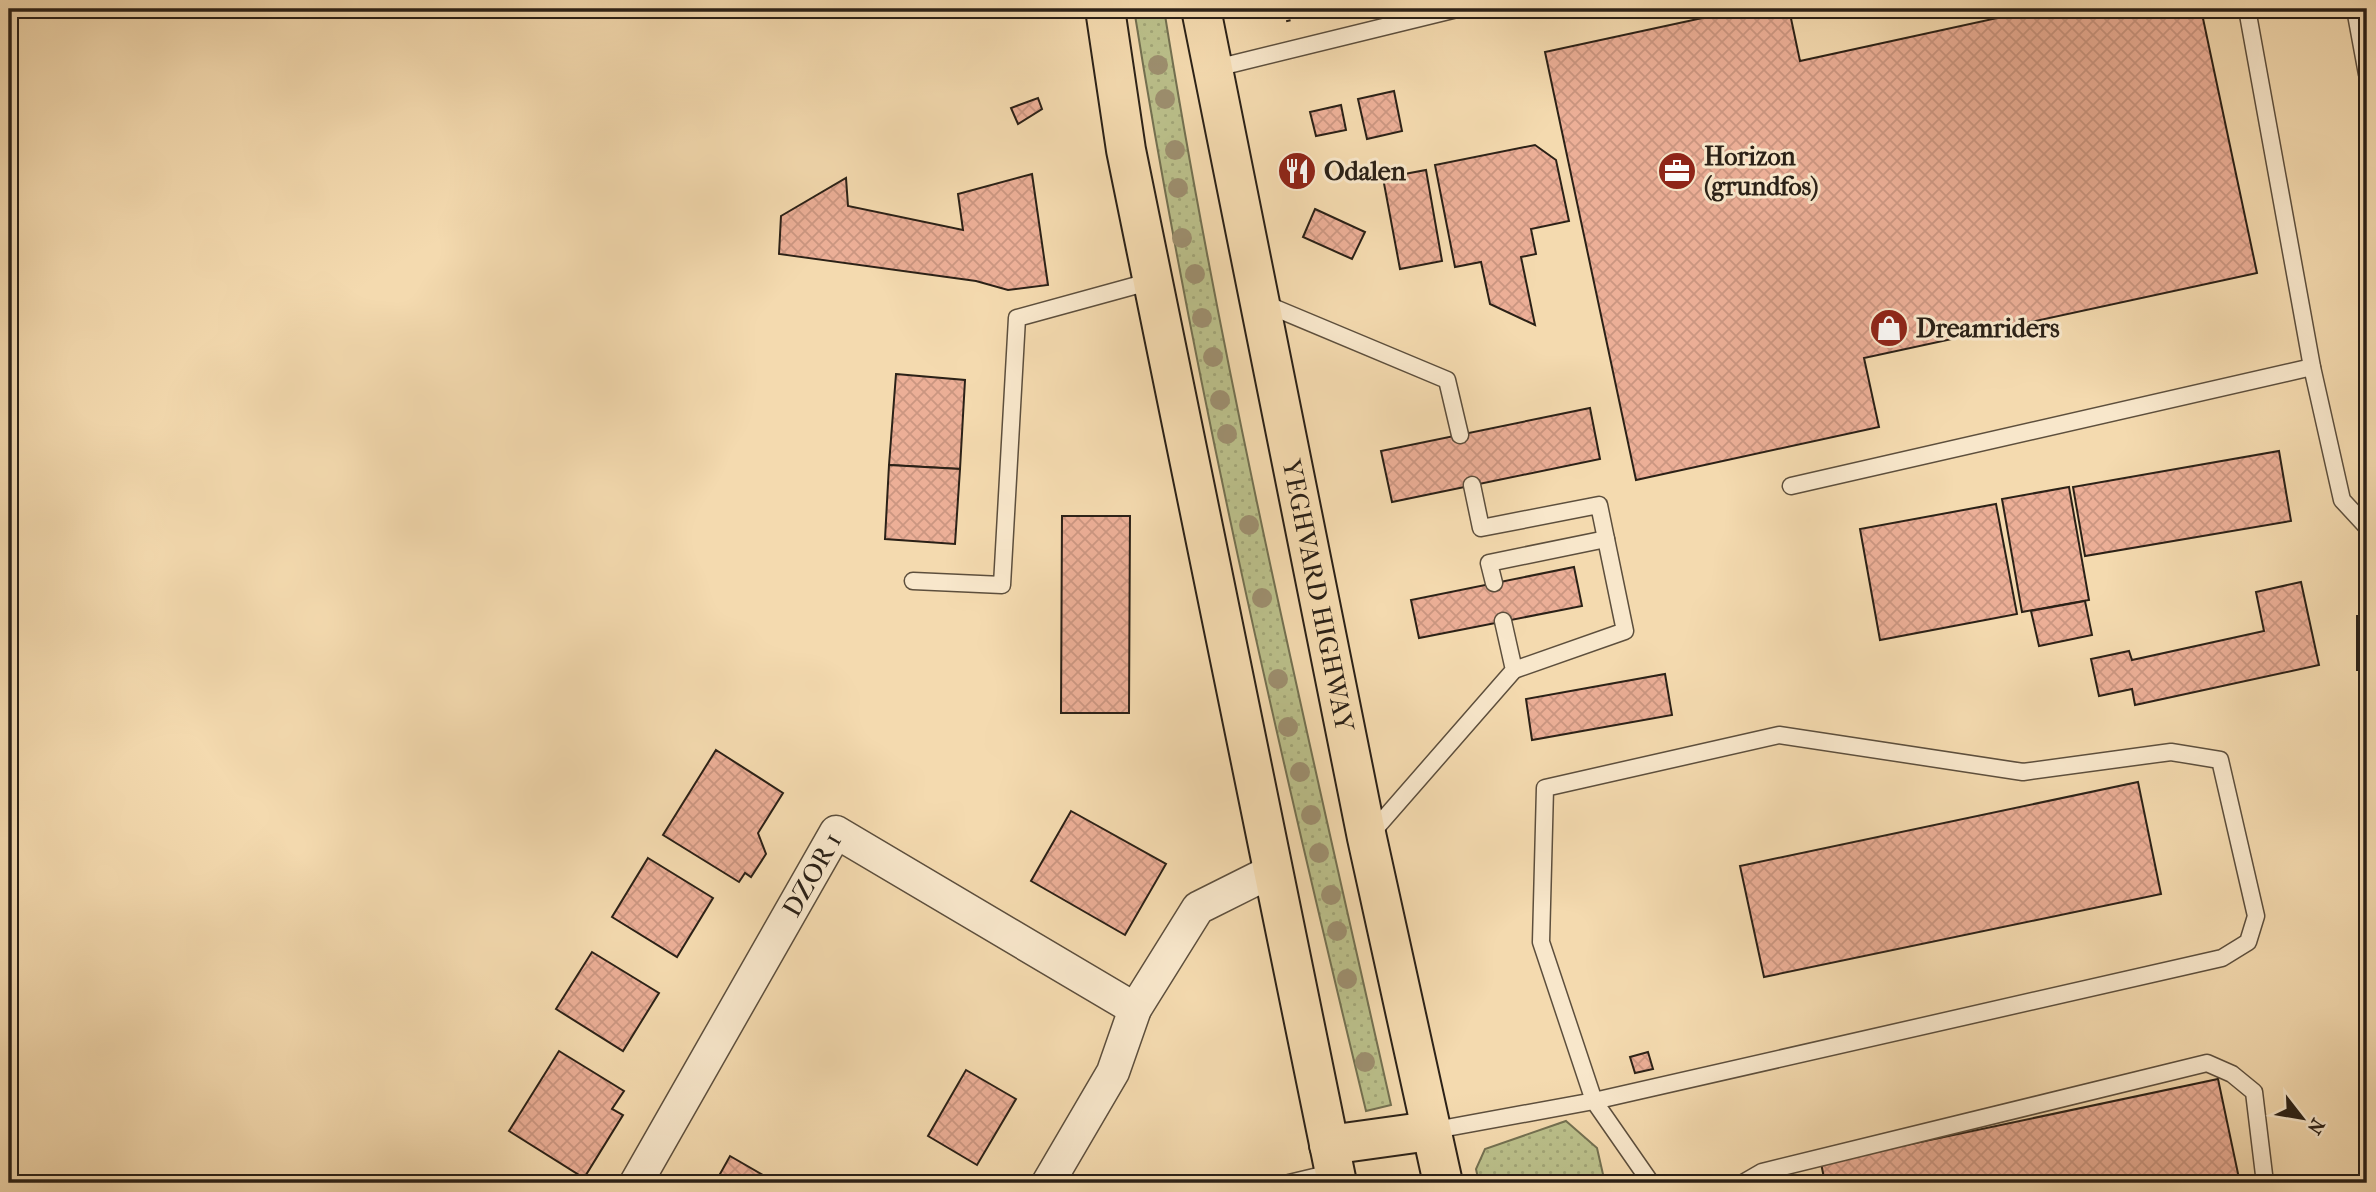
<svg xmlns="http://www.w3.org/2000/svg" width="2376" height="1192" viewBox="0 0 2376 1192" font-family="'IM FELL French Canon',serif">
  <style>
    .grass { fill: url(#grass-dots); stroke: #737051; stroke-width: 2 }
    .building { fill: url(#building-cross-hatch); stroke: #2b2117; stroke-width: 2 }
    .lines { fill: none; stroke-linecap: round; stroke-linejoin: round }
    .service-casing { stroke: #5d4f3d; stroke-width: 19 }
    .minor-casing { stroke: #5d4f3d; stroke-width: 35 }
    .primary-casing { stroke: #2b2117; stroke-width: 42 }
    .path { stroke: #2b2117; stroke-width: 4.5; stroke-dasharray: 2 3.5; stroke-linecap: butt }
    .service { stroke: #f8e7cb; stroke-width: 16 }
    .minor { stroke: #f8e7cb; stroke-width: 32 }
    .primary { stroke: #f4daaf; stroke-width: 38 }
    .tree { fill: #9d8f6f }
    .labels { text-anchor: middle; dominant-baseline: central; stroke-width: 6; stroke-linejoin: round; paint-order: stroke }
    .poi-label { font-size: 26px; font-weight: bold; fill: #2b2117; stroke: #f8e7cb; text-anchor: start }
    .street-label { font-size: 26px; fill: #2b2117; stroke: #f8e7cb }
  </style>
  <defs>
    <pattern id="grass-dots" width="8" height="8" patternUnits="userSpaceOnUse" patternTransform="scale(1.75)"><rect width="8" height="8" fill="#bbc08b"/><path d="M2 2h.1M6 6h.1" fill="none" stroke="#a1a577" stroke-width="1.8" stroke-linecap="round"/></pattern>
    <pattern id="building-cross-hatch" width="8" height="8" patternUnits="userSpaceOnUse" patternTransform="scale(1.75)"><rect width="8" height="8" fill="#ecaf97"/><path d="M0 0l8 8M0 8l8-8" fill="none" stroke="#cb9681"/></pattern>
  </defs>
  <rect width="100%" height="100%" fill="#f4daaf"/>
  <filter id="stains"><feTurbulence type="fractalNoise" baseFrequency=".00286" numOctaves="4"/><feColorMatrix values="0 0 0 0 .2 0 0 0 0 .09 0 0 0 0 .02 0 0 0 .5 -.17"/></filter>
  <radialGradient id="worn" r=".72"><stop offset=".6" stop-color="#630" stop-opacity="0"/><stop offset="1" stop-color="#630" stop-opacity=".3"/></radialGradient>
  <!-- grass -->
  <g class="grass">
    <path d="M1134 9H1164C1223 377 1309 741 1391 1105L1366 1111C1278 746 1193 379 1134 9Z"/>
    <path d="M1566 1121 1597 1148 1605 1183H1479L1476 1169 1485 1149Z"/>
  </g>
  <!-- building -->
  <g class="building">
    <path d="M1744 9H1789L1800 61 2039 9H2201L2257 273 1864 358 1879 427 1636 480 1545 52Z"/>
    <path d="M1394 91 1402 131 1367 139 1358 99Z"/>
    <path d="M1038 98 1042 109 1018 124 1011 108Z"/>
    <path d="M1341 105 1346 130 1316 136 1310 112Z"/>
    <path d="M1535 145 1556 160 1569 221 1531 229 1536 254 1521 257 1535 325 1490 304 1481 262 1455 267 1435 165Z"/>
    <path d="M1426 170 1442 261 1400 269 1383 178Z"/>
    <path d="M1032 174 1048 285 1008 290 976 281 779 254 781 216 846 178 848 206 963 230 958 194Z"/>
    <path d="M1315 209 1365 232 1352 259 1303 237Z"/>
    <path d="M896 374 965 380 960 469 889 465Z"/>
    <path d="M1590 408 1600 459 1392 502 1381 451Z"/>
    <path d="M2279 451 2291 521 2085 556 2073 487Z"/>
    <path d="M889 465 960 469 955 544 885 539Z"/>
    <path d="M2069 487 2089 600 2022 612 2002 499Z"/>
    <path d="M1996 504 2017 614 1880 640 1860 529Z"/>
    <path d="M1062 516H1130L1129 713H1061Z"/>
    <path d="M1574 567 1582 606 1419 638 1411 600Z"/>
    <path d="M2301 582 2319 665 2135 705 2132 689 2099 696 2091 659 2129 651 2132 660 2264 631 2256 592Z"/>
    <path d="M2085 601 2092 635 2039 646 2031 611Z"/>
    <rect x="2357" y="616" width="10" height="54"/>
    <path d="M1665 674 1672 715 1532 740 1526 699Z"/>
    <path d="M716 750 783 793 758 833 766 854 751 877 745 873 739 882 663 835Z"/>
    <path d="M2138 782 2161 894 1764 977 1740 866Z"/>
    <path d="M1071 811 1166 864 1125 935 1031 881Z"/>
    <path d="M648 858 713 898 677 957 612 917Z"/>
    <path d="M592 952 659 993 623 1051 556 1009Z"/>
    <path d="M559 1051 624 1091 612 1109 623 1115 584 1178 509 1131Z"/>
    <path d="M1648 1052 1653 1069 1635 1073 1630 1057Z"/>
    <path d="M966 1070 1016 1099 977 1165 928 1136Z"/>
    <path d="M2218 1079 2240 1183H1825L1821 1163Z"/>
    <path d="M730 1156 777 1183H715Z"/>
  </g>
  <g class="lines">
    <defs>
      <g id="service">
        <path d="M2247 9 2312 367 2342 500 2367 527"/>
        <path d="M2355 9 2367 74"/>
        <path d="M1212 69 1457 9"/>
        <path d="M1263 303 1447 380 1460 435"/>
        <path d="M1472 485 1481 528 1599 505 1625 631 1514 670"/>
        <path d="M1791 486 2312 367"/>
        <path d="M913 581 1002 585 1017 318 1152 281"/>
        <path d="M1494 583 1489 563 1606 539"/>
        <path d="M1369 836 1514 670 1503 621"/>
        <path d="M1430 1131 1594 1101 2222 958 2248 942 2256 916 2220 760 2171 752 2023 772 1779 735 1545 788 1541 942 1594 1101 1651 1183"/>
        <path d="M1289 1183 1335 1172"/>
        <path d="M1743 1183 1762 1172 2207 1063 2232 1074 2254 1092 2265 1183"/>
      </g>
      <g id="minor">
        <path id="s1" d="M636 1183 836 832 1135 1009"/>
        <path d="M1048 1183 1113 1072 1135 1009 1198 908 1272 871"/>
      </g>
      <g id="primary">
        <path d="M1105 9 1126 150 1337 1183"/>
        <path id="s2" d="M1201 9 1367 838 1443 1183"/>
        <path d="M1329 1145 1430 1131"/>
      </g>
    </defs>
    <!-- service casing -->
    <use href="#service" class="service-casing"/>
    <!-- minor casing -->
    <use href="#minor" class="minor-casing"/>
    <!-- primary casing -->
    <use href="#primary" class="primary-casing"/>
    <!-- path -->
    <g class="path">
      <path d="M1286 9 1289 24"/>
      <path d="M1374 1181 1397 1177"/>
    </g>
    <!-- service -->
    <use href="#service" class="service"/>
    <!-- minor -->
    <use href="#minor" class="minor"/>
    <!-- primary -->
    <use href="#primary" class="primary"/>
  </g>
  <!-- trees -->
  <g class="tree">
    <circle cx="1158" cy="65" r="10"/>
    <circle cx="1165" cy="99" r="10"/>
    <circle cx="1175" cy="150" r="10"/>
    <circle cx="1178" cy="188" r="10"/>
    <circle cx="1182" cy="238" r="10"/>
    <circle cx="1195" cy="274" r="10"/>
    <circle cx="1202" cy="318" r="10"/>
    <circle cx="1213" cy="357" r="10"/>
    <circle cx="1220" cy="400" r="10"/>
    <circle cx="1227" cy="434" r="10"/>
    <circle cx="1249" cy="525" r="10"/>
    <circle cx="1262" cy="598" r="10"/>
    <circle cx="1278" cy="679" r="10"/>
    <circle cx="1288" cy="727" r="10"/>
    <circle cx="1300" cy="772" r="10"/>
    <circle cx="1311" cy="815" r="10"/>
    <circle cx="1319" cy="853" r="10"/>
    <circle cx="1331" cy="895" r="10"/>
    <circle cx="1337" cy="931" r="10"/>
    <circle cx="1347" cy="979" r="10"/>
    <circle cx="1365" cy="1062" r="10"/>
  </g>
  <!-- icons -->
  <defs>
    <symbol id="restaurant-disc" viewBox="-11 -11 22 22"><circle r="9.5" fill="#8f2418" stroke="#f8e7cb"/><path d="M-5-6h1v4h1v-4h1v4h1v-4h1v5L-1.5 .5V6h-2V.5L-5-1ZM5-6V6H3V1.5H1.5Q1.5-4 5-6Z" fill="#fff"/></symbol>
    <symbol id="office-disc" viewBox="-11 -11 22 22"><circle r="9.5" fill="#8f2418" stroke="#f8e7cb"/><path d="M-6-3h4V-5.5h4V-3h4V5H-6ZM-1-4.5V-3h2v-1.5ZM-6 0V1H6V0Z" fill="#fff"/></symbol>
    <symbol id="shop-disc" viewBox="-11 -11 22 22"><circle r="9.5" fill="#8f2418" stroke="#f8e7cb"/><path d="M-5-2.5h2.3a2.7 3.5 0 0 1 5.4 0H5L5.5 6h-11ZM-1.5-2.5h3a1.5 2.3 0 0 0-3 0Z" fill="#fff"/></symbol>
  </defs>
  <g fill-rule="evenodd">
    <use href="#restaurant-disc" x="1275" y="149" width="44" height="44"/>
    <use href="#office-disc" x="1655" y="149" width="44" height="44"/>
    <use href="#shop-disc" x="1867" y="306" width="44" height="44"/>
  </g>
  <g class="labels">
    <!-- poi labels -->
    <g class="poi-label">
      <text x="1704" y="156">Horizon<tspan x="1704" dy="30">(grundfos)</tspan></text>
      <text x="1324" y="171">Odalen</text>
      <text x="1916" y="328">Dreamriders</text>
    </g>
    <!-- street labels -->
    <g class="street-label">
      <text stroke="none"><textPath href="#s2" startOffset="598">YEGHVARD HIGHWAY</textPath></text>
      <text stroke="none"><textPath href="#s1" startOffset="355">DZOR 1</textPath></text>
    </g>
  </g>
  <!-- margin -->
  <rect width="2376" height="1192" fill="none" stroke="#f4daaf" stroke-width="35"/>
  <rect x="10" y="10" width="2355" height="1171" fill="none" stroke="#2b2117" stroke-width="3.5"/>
  <rect x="18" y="18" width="2341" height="1157" fill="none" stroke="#2b2117" stroke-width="2"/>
  <!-- north arrow -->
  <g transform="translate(2302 1118) rotate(121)" stroke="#f8e7cb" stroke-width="5" paint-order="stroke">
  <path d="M0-5L12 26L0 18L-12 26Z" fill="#2b2117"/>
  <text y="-10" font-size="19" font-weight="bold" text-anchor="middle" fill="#2b2117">N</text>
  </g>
  <rect width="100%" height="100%" filter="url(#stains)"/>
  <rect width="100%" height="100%" fill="url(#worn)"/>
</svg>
